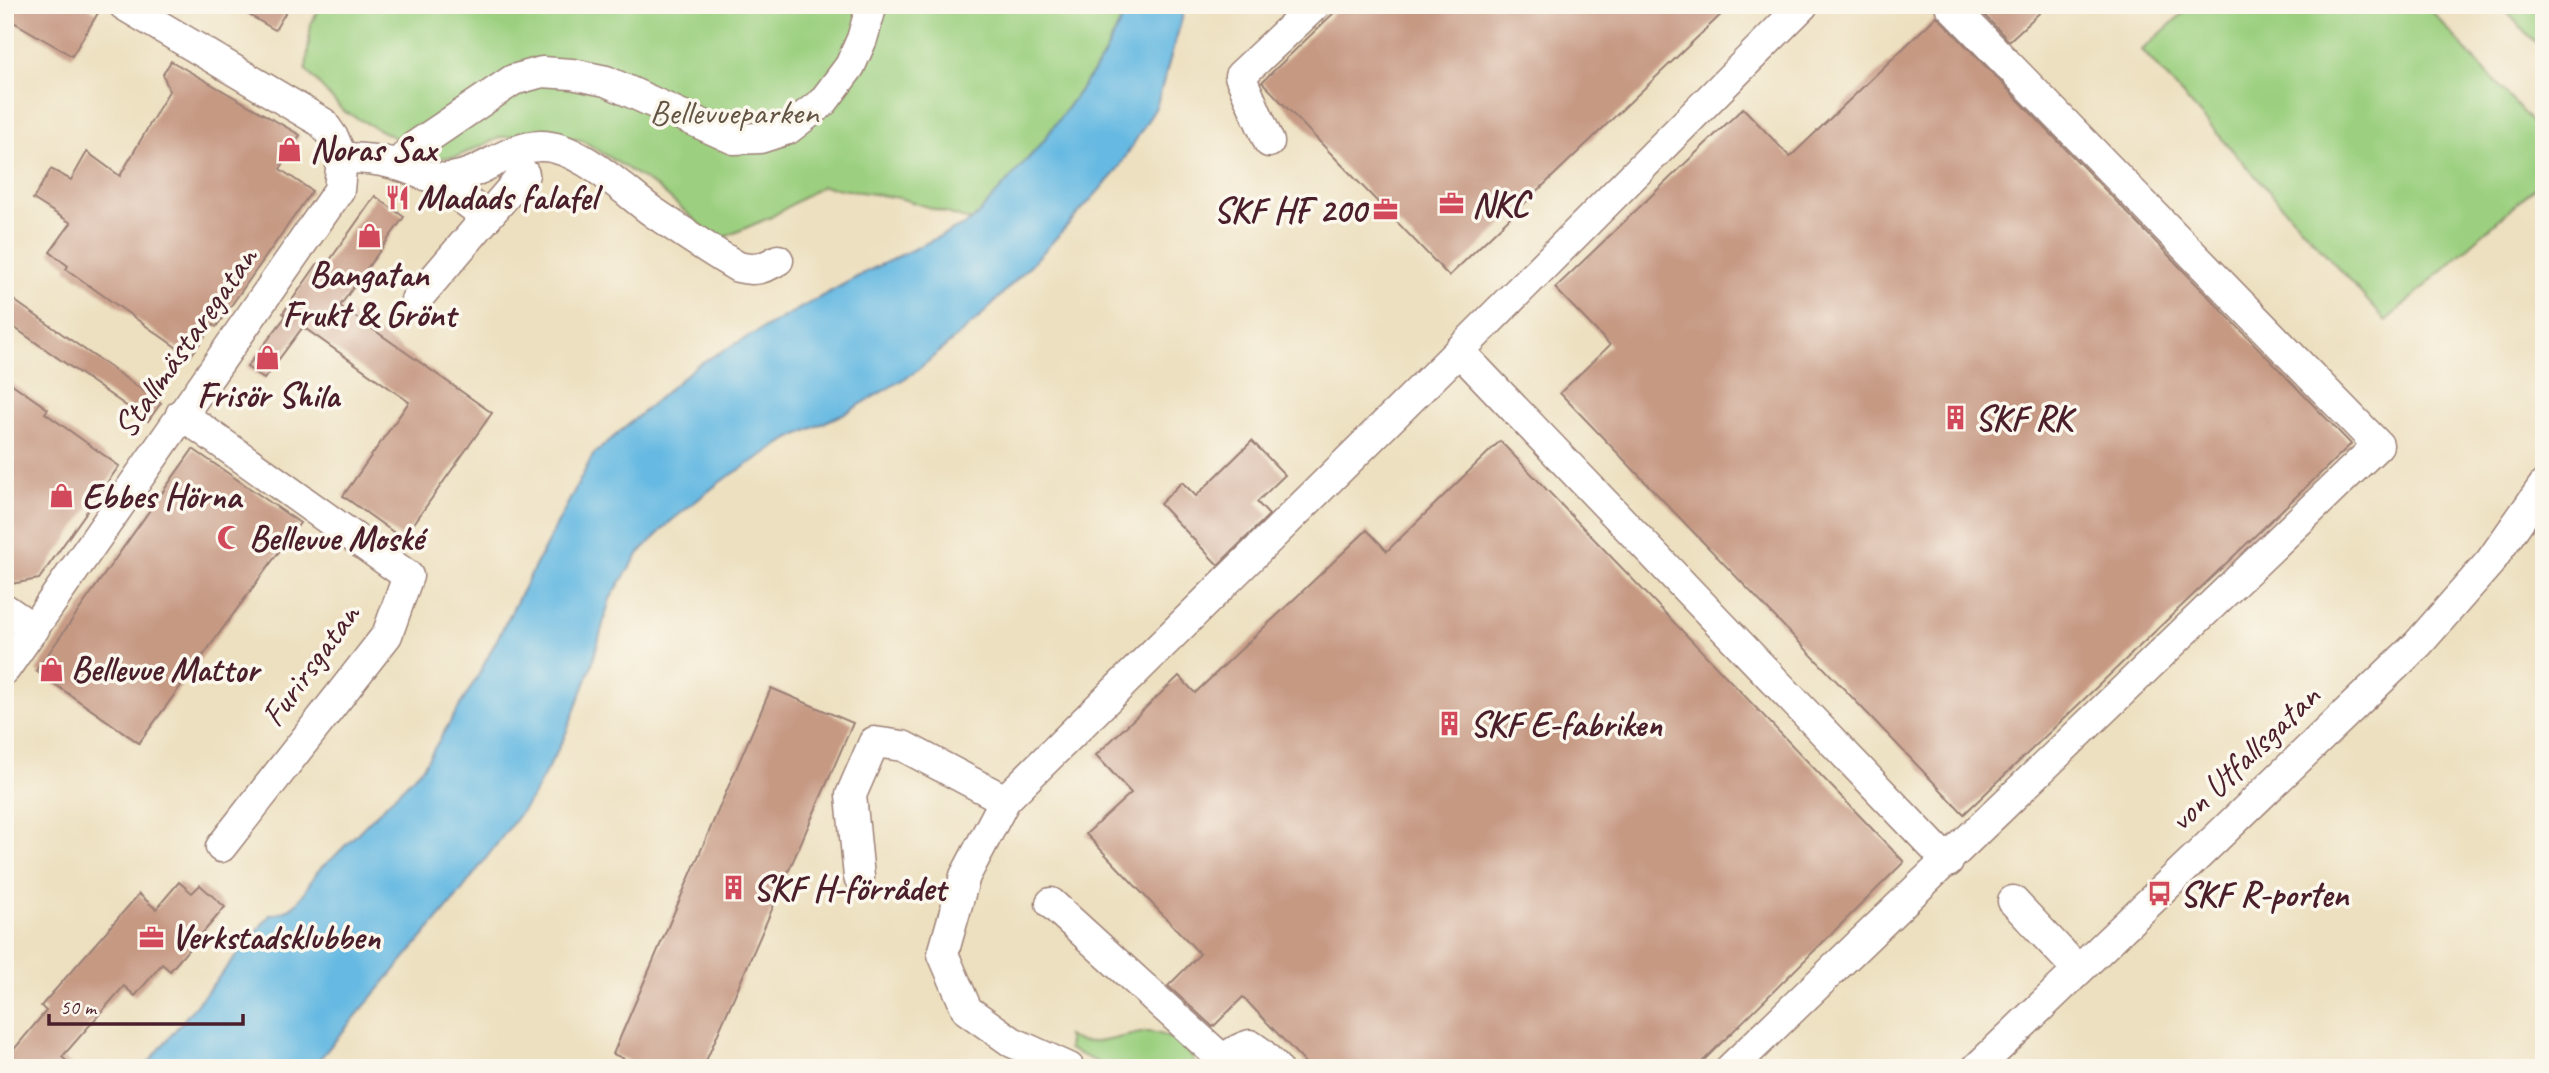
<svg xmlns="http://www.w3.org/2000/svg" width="2549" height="1073" viewBox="0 0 2549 1073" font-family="Caveat,sans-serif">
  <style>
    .green { fill: #9cd080; stroke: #737856; stroke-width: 2 }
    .water { fill: #66b9e2; stroke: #586c86; stroke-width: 2 }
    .building { fill: #c69983 }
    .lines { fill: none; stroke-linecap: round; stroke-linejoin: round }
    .minor-casing { stroke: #9c8076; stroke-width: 33 }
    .minor { stroke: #fff; stroke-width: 30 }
    .labels { text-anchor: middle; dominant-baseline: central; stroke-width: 7; stroke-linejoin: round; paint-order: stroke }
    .park-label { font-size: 35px; fill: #635444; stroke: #fbf7ec }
    .poi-label { font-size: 35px; font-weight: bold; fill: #4a1f2b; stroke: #fbf7ec; text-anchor: start }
    .street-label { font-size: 35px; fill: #4a1f2b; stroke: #fbf7ec }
  </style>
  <rect width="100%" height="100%" fill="#fbf7ec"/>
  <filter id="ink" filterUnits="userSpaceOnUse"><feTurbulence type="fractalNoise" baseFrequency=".0143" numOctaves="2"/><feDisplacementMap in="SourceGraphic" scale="14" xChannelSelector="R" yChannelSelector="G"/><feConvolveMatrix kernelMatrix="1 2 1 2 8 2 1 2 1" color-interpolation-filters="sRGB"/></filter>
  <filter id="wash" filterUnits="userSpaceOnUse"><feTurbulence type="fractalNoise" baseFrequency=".00686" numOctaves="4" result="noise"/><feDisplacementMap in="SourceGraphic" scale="28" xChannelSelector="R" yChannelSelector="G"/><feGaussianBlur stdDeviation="1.57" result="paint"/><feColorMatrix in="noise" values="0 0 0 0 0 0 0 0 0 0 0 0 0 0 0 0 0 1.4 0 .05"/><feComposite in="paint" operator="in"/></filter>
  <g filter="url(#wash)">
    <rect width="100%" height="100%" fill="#ede0c0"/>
    <!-- green -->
    <g class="green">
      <path d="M322 5H1129L1102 59 1042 143 972 221 899 198 822 186 771 217 718 240 658 188 583 141 561 135 501 137 456 157 432 158 414 136 397 139 343 111 306 70 311 23Z"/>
      <path d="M2192 5H2426L2544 136V179L2386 321 2142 50Z"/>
      <path d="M2500 5H2544V52Z"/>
      <path d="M1145 1032C1163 1031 1185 1045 1194 1060L1192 1068H1110L1068 1049 1069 1042 1067 1036C1091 1050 1120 1036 1145 1032Z"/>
    </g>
    <!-- water -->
    <path class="water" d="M1129 5H1186L1156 107 1116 172 1046 249 979 318 914 373 849 411 787 440 720 482 671 521 639 553 610 599 591 668 564 738 533 796 456 898 312 1068H144L270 915C311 909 301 878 332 859L423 767 479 674 593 455 697 365 866 272 972 221 1042 143 1102 59Z"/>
    <g id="blocks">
      <!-- building -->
      <g class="building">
        <path d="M5 5H85L98 13 72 56 5 17Z"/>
        <path d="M232 5H290L275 30Z"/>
        <path d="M1342 5H1731L1449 276 1262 82Z"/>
        <path d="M1975 5H2048L2009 41Z"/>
        <path d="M1937 16 2351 444 1964 814 1560 393 1610 345 1555 288 1743 108 1790 157Z"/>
        <path d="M171 61 300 135 280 169 312 191 216 327 213 325 190 357 66 269 68 266 50 252 71 223 33 199 51 169 71 180 87 152 120 176 169 91 163 74Z"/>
        <path d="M375 196 404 217 340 306 492 413 403 539 343 496 409 402 303 327 264 379 247 367 286 316 283 313 318 263 325 267Z"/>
        <path d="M5 294 161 403 148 421 5 321Z"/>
        <path d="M5 379 48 409 45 413 119 466 39 579 5 585Z"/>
        <path d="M1252 441 1285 475 1257 502 1269 515 1218 565 1160 504 1182 482 1196 496Z"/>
        <path d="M1500 441 1904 862 1696 1068H1310L1243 997 1213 1027 1168 986 1200 954 1086 834 1131 793 1096 755 1179 676 1195 693 1367 530 1387 551Z"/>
        <path d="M193 449 300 523 139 743 36 671Z"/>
        <path d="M771 688 853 723 703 1068H645L613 1054Z"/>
        <path d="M179 882 192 893 200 885 225 907 170 971 162 964 135 996 124 986 62 1057 74 1068H5V1060L46 1011 41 1006 139 894 156 909Z"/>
      </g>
    </g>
  </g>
  <g filter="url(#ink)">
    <use href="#blocks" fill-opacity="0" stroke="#9c8076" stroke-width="2"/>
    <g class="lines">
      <defs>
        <g id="minor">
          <path d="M124 5 323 123 334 139 342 158"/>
          <path d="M1269 142 1240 76 1315 5"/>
          <path d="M342 158C361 158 377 159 395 164 414 169 430 181 451 178 483 174 507 147 540 146 578 145 623 190 653 212 681 231 709 250 738 267 754 271 763 269 778 260"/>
          <path d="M397 165 414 147 513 80 542 72 572 74 606 81 734 139 760 138 788 129 823 102 850 66 862 39 871 8"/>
          <path d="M487 217 524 174"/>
          <path d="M416 300 487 217 459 196 450 178"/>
          <path d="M1459 351 1948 862"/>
          <path d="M181 414 408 576 387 635 221 847"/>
          <path d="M5 609 34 629"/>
          <path d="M5 669 339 190 342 158"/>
          <path d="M859 877 851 795 874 742 903 746 1005 800"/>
          <path d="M2013 901 2078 970"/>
          <path d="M1051 903 1223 1060"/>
          <path d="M1069 1068 1012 1042 967 1010 943 954 965 876 1005 800 1459 351 1803 5"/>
          <path d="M1219 1068C1225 1055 1237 1049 1250 1045L1260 1052 1276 1068"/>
          <path d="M1731 1068 2378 445 1950 5"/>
          <path d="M1977 1068 2418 644 2490 562 2544 485"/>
        </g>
      </defs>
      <!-- minor casing -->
      <use href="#minor" class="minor-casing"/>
      <!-- minor -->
      <use href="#minor" class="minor"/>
    </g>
  </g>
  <!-- icons -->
  <defs>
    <symbol id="shop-bare" viewBox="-9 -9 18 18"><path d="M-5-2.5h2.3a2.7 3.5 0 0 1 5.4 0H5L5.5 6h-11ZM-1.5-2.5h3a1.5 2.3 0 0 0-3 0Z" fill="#d1495b" stroke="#fbf7ec" stroke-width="2.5" paint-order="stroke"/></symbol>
    <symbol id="restaurant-bare" viewBox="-9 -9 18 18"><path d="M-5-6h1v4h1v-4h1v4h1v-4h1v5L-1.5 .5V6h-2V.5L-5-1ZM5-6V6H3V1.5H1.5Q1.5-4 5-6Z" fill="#d1495b" stroke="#fbf7ec" stroke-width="2.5" paint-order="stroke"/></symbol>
    <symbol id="office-bare" viewBox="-9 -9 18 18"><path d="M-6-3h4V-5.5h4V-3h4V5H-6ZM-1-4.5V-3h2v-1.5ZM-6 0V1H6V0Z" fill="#d1495b" stroke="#fbf7ec" stroke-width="2.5" paint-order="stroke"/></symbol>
    <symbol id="building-bare" viewBox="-9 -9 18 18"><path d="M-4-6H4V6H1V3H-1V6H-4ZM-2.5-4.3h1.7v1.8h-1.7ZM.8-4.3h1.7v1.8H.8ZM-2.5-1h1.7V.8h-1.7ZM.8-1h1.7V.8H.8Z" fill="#d1495b" stroke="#fbf7ec" stroke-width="2.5" paint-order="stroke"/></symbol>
    <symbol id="mosque-bare" viewBox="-9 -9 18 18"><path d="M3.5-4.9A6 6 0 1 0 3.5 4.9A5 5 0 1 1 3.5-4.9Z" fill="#d1495b" stroke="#fbf7ec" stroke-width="2.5" paint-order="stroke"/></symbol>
    <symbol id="bus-bare" viewBox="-9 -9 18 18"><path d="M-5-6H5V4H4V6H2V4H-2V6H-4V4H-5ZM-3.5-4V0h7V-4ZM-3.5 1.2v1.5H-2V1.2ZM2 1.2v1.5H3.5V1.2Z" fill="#d1495b" stroke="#fbf7ec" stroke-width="2.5" paint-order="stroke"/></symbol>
  </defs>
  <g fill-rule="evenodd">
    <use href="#shop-bare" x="272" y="132" width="35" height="35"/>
    <use href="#restaurant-bare" x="380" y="180" width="35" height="35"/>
    <use href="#office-bare" x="1434" y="186" width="35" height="35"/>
    <use href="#office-bare" x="1368" y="192" width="35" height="35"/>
    <use href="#shop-bare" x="352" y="218" width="35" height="35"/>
    <use href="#shop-bare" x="250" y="340" width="35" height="35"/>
    <use href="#building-bare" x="1938" y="400" width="35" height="35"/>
    <use href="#shop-bare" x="44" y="478" width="35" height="35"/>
    <use href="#mosque-bare" x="212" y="520" width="35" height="35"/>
    <use href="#shop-bare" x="34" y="652" width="35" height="35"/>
    <use href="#building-bare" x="1432" y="706" width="35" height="35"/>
    <use href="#building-bare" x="716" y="870" width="35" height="35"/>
    <use href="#bus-bare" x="2142" y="876" width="35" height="35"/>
    <use href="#office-bare" x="134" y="920" width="35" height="35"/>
  </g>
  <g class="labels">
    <!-- park labels -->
    <g class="park-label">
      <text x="734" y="112">Bellevueparken</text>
    </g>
    <!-- poi labels -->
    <g class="poi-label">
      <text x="310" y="149">Noras Sax</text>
      <text x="417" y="197">Madads falafel</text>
      <text x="1472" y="204">NKC</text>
      <text x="1366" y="210" text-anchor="end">SKF HF 200</text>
      <text x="369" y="274" text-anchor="middle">Bangatan<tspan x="369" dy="40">Frukt &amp; Grönt</tspan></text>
      <text x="268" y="395" text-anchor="middle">Frisör Shila</text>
      <text x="1975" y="418">SKF RK</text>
      <text x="82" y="496">Ebbes Hörna</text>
      <text x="249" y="538">Bellevue Moské</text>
      <text x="71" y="669">Bellevue Mattor</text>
      <text x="1470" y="724">SKF E-fabriken</text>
      <text x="753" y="888">SKF H-förrådet</text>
      <text x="2180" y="894">SKF R-porten</text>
      <text x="171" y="937">Verkstadsklubben</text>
    </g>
    <!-- street labels -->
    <g class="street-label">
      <text transform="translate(185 342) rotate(-55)">Stallmästaregatan</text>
      <text transform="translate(310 665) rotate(-54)">Furirsgatan</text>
      <text transform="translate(2244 758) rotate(-44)">von Utfallsgatan</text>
    </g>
  </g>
  <!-- margin -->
  <rect width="2549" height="1073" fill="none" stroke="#fbf7ec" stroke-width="28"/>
  <!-- scale -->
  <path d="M49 1014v10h194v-10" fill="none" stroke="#4a1f2b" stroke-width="3.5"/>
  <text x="60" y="1014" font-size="21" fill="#4a1f2b" stroke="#fbf7ec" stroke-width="5" paint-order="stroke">50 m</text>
</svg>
